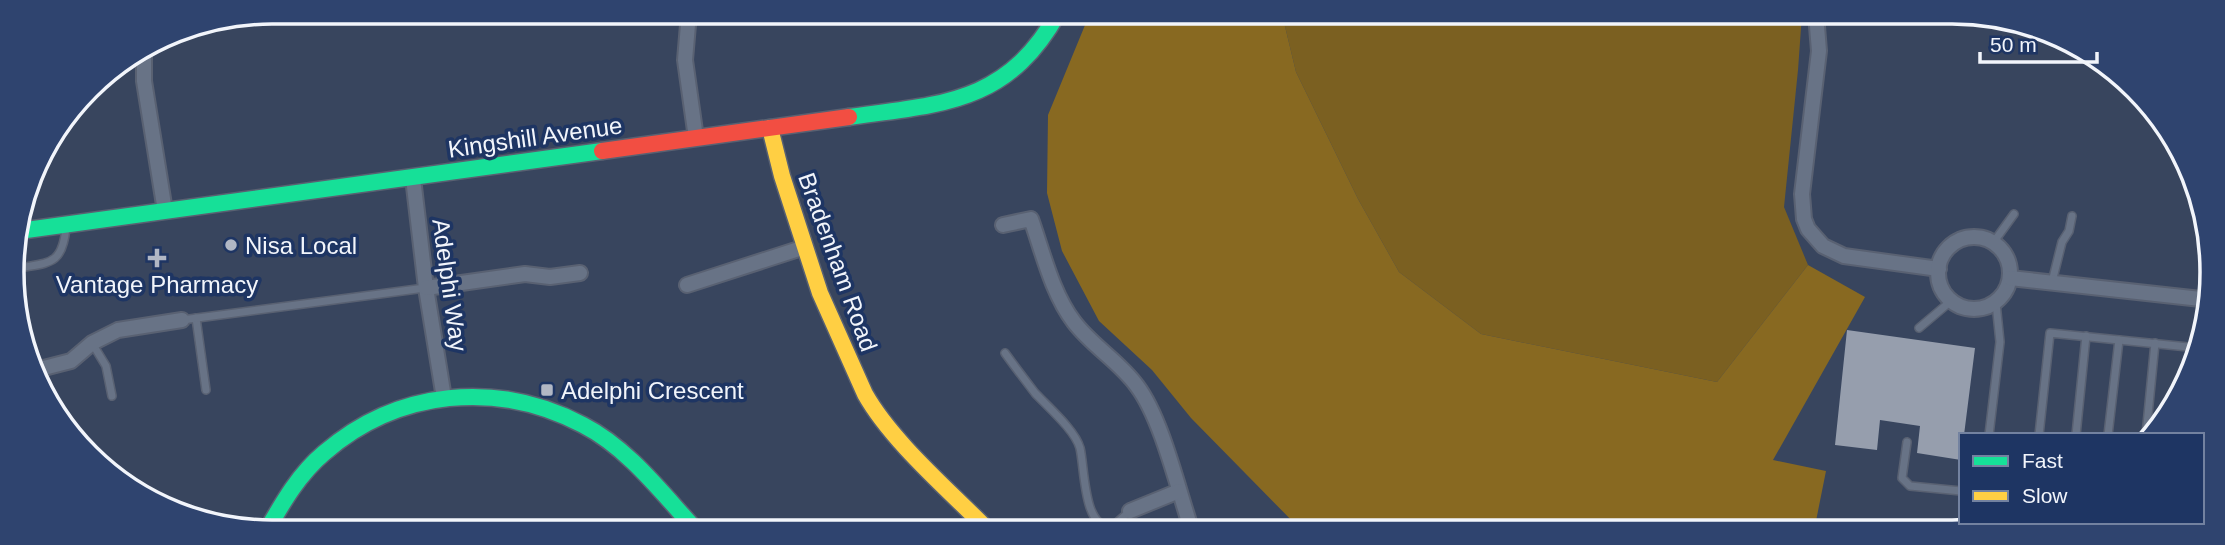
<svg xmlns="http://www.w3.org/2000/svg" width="2225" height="545" viewBox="0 0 2225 545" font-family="Arial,sans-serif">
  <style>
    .green { fill: #7b6021 }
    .forest { fill: #886921 }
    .building { fill: #969ead }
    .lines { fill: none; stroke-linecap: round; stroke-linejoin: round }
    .lane-casing { stroke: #596172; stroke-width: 10 }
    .street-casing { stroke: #596172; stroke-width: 18 }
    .fast-casing { stroke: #596172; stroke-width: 19 }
    .slow-casing { stroke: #596172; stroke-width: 19 }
    .jam-casing { stroke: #596172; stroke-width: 19 }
    .lane { stroke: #687386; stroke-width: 7 }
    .street { stroke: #687386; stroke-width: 14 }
    .fast { stroke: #16e098; stroke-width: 16 }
    .slow { stroke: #ffcf43; stroke-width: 16 }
    .jam { stroke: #f24e42; stroke-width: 16 }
    .poi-dot { fill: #b1b7c4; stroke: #1e3563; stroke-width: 2.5 }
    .labels { text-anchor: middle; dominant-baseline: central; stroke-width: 7; stroke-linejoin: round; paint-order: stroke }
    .street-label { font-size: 24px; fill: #f2f5fb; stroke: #1e3563 }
    .poi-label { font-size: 24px; fill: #f2f5fb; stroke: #1e3563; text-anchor: start }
    .rim { fill: none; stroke: #f2f5fb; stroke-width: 3.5 }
  </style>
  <rect width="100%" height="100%" fill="#38455e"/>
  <!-- green -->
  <path class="green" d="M1282 14H1802L1798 70 1784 207 1808 265 1717 382 1481 334 1399 272 1358 199 1296 72Z"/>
  <!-- forest -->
  <path class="forest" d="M1090 13 1282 14 1296 72 1358 199 1399 272 1481 334 1717 382 1808 265 1865 297 1773 460 1826 471 1814 531H1302L1191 418 1152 370 1099 321 1062 251 1047 193 1048 115Z"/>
  <!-- building -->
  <path class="building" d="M1847 330 1975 348 1964 435H1961V460L1917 453 1920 426 1880 420 1877 450 1835 445Z"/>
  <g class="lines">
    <defs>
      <g id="lane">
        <path d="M1993 243 2014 214"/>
        <path d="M14 269C48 262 62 267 66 228"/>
        <path d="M2052 282 2062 242 2069 231 2072 216"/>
        <path d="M196 318 206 390"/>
        <path d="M182 320 425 288"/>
        <path d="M1919 328 1951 301"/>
        <path d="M92 343 106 366 112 396"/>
        <path d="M2198 348 2204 300"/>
        <path d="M1005 353C1015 367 1025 380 1035 393 1048 407 1075 430 1080 448 1085 469 1083 529 1112 527L1130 511"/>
        <path d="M1989 435 2000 342 1996 303"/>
        <path d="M2039 435 2050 333 2198 348"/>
        <path d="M2076 435 2086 336"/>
        <path d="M2108 435 2119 340"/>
        <path d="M2146 435 2155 343"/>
        <path d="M1907 442 1902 478 1910 486 1961 491"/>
      </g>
      <g id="street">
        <path d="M689 13 685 60 696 138"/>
        <path d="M1816 14 1819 51 1802 194 1804 219 1808 229 1823 246 1844 256 1939 269"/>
        <path d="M144 50V81L165 211"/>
        <path d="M413 178 426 288 444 398"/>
        <path d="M1003 225 1031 219C1043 253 1052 293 1074 322 1092 346 1120 362 1137 386 1162 419 1178 490 1192 531"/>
        <circle cx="1974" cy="273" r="36"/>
        <path d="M2010 278 2210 300"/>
        <path d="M687 285 805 247"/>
        <path d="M426 288 525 274 550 277 580 273"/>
        <path d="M36 370 71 361 92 343 118 330 182 320"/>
        <path d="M1130 511 1179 491"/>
      </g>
      <g id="fast">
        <path d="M849 117C942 104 1007 104 1058 13"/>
        <path d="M19 231 602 151"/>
        <path d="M267 530C283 502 299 474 324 453 398 389 497 380 583 425 628 448 662 493 696 530"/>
      </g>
      <path id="slow" d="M770 128 782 176 820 293 865 394C892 442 950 491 989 531"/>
      <path id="jam" d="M602 151 849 117"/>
    </defs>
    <!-- lane casing -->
    <use href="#lane" class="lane-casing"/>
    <!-- street casing -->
    <use href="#street" class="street-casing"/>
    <!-- fast casing -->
    <use href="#fast" class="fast-casing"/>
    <!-- slow casing -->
    <use href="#slow" class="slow-casing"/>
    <!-- jam casing -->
    <use href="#jam" class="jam-casing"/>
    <!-- lane -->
    <use href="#lane" class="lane"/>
    <!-- street -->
    <use href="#street" class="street"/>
    <!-- fast -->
    <use href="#fast" class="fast"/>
    <!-- slow -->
    <use href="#slow" class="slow"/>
    <!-- jam -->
    <use href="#jam" class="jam"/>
  </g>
  <!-- markers -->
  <g class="poi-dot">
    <circle cx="231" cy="245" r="7"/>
    <path d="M153.5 247.5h7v7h7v7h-7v7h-7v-7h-7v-7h7z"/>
    <rect x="540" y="383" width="14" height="14" rx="3.5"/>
  </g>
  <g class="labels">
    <!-- street labels -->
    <g class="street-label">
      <text transform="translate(535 137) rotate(-8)">Kingshill Avenue</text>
      <text transform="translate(838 262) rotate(70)">Bradenham Road</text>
      <text transform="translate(450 285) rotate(82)">Adelphi Way</text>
    </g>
    <!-- poi labels -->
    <g class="poi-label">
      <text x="245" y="245">Nisa Local</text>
      <text x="157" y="284" text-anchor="middle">Vantage Pharmacy</text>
      <text x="561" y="390">Adelphi Crescent</text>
    </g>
  </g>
  <!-- crop -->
  <path d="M0 0H2225V545H0ZM272 24H1952A248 248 0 0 1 2200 272V272A248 248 0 0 1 1952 520H272A248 248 0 0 1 24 272V272A248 248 0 0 1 272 24Z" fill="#2f446f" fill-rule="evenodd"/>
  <path class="rim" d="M272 24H1952A248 248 0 0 1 2200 272V272A248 248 0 0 1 1952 520H272A248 248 0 0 1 24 272V272A248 248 0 0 1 272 24Z"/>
  <!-- legend -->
  <rect x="1959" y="433" width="245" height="91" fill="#1e3563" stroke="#7382a0" stroke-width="2"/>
  <rect x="1973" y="456" width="35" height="10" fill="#16e098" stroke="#7382a0" stroke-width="2"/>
  <text x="2022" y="468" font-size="21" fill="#f2f5fb">Fast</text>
  <rect x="1973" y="491" width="35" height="10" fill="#ffcf43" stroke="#7382a0" stroke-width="2"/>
  <text x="2022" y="503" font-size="21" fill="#f2f5fb">Slow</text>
  <!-- scale -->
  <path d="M1980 52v10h117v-10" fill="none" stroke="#f2f5fb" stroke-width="3.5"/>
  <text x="1990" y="52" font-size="21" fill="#f2f5fb" stroke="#1e3563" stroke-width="5" paint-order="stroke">50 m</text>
</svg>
